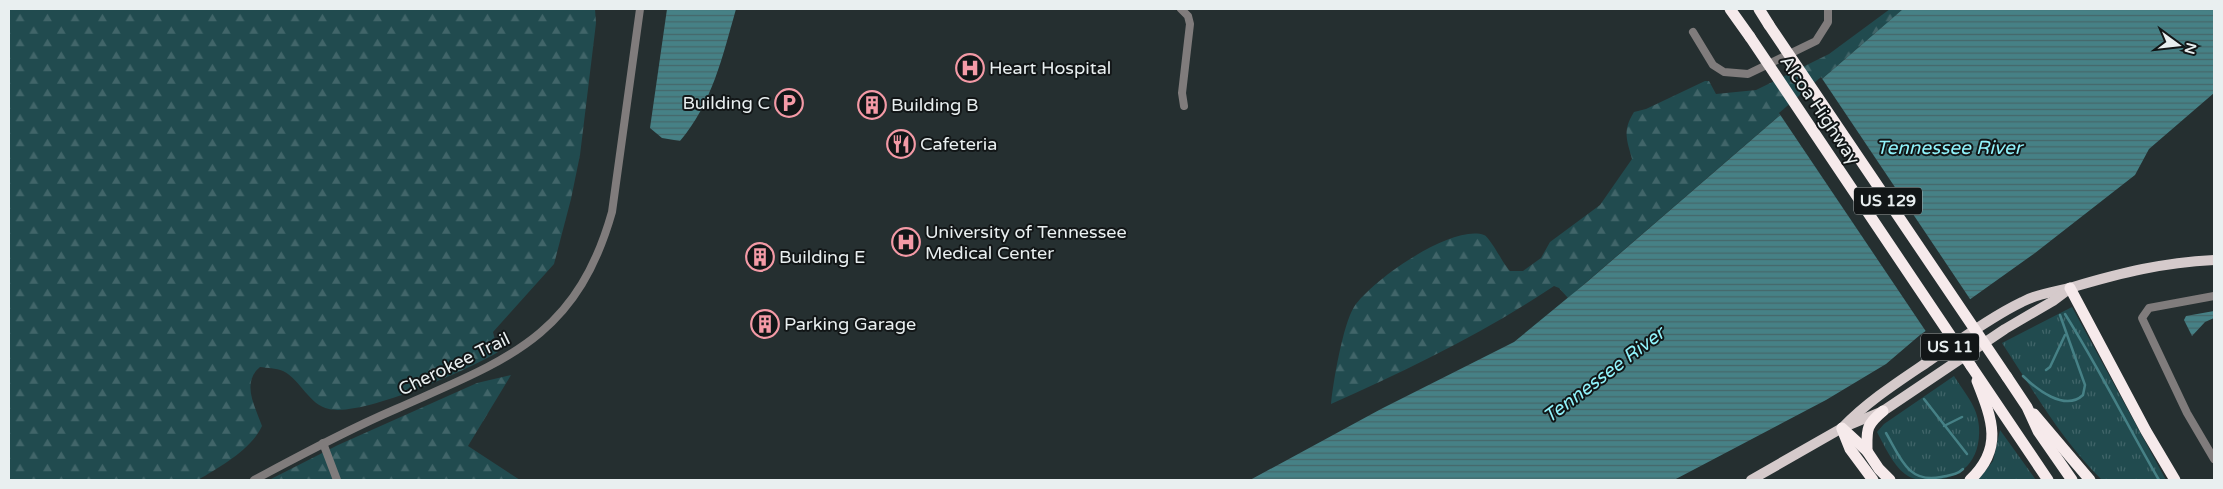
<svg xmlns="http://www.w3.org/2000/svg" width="2223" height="489" viewBox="0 0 2223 489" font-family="'Varela Round',sans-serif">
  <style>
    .grass { fill: url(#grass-tufts) }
    .forest { fill: url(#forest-firs) }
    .water { fill: url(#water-rules) }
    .pier { fill: #252f30 }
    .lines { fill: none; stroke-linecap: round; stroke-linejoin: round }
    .stream { stroke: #468186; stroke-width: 2.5 }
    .minor { stroke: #807c7c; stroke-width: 8 }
    .major { stroke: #d5cacb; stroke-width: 10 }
    .highway { stroke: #f6eaeb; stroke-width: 11 }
    .highway-bridge { stroke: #f6eaeb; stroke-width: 11 }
    .labels { text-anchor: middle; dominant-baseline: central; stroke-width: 4; stroke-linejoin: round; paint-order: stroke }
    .shield { fill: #121617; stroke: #a8aeaf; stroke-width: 1 }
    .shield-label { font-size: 16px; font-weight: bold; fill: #e9eff0 }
    .poi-label { font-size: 18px; fill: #e9eff0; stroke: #121617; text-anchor: start }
    .street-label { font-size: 18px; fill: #e9eff0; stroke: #121617 }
    .water-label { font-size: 19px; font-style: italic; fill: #91f3fb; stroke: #121617 }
  </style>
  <defs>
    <pattern id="grass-tufts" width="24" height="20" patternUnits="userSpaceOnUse" patternTransform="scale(1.25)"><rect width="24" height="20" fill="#214b4f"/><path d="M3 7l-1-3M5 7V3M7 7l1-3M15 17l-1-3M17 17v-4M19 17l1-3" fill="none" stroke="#416569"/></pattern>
    <pattern id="forest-firs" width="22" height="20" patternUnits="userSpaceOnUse" patternTransform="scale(1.25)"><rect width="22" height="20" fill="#214b4f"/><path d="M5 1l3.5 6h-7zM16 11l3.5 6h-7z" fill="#416569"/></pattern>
    <pattern id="water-rules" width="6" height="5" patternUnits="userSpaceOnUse" patternTransform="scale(1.25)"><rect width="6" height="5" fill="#468186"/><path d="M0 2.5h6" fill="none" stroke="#46676a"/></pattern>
  </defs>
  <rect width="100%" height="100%" fill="#252f30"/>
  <!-- grass -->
  <g class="grass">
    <path d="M2072 307 2166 480H2102C2062 441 2033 390 2002 343Z"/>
    <path d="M1954 376C1964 392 1978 407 1979 427 1981 460 1962 480 1930 480 1920 480 1913 480 1905 474 1893 465 1884 445 1877 432L1884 424Z"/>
    <path d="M2000 430 2036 480H1978L1993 461Z"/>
  </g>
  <!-- forest -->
  <g class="forest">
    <path d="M9 9H595L596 23 580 155 571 199 554 264 493 332 498 352C468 370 362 417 329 409 309 405 301 380 283 371 276 368 267 368 260 367 241 383 255 406 262 426 251 450 220 467 198 480H9Z"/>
    <path d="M1890 9H1903L1568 298 1559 288 1554 286C1484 333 1408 370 1331 404 1333 383 1343 324 1354 307 1371 281 1451 224 1484 235 1490 237 1503 264 1510 271H1523L1541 258 1550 242 1600 205 1632 159C1627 140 1622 131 1634 112L1646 109 1705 81H1709L1716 94 1756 90 1829 54Z"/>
    <path d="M511 375 468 446 520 480H269L338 445 477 383Z"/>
  </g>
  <!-- water -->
  <g class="water">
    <path d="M667 9H736C723 55 712 104 680 141L662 138 650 128Z"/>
    <path d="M1903 9H2214V93L2149 149 2135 175 2035 253 1920 335 1886 364 1826 400 1674 480H1250L1381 409 1514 342 1587 282Z"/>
    <path d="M2214 311V318L2205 322 2192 336 2184 320 2186 316Z"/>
  </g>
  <!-- pier -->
  <path class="pier" d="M1821 77 1972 302 1927 333 1779 113Z"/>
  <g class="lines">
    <!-- stream -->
    <g class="stream">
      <path d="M2065 314C2099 368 2127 425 2159 480"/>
      <path d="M2046 370 2050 367 2065 335"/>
      <path d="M2023 376C2036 389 2065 412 2083 395L2085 385 2060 315"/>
      <path d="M1924 399 1967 454"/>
      <path d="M1944 426 1962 417"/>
      <path d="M1886 433C1900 457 1908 484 1941 477 1950 475 1957 475 1963 469"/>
    </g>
    <!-- minor -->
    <g class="minor">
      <path d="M1181 9 1188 16 1190 24 1182 93 1184 106"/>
      <path d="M1693 32 1713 65 1724 72 1748 74 1816 41 1828 22V9"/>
      <path d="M2214 296 2149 308 2142 318 2187 413 2214 459"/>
      <path d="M323 443 337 480"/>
      <path d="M254 480C301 455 347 430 396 409 505 360 576 339 612 212L640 9"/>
    </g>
    <!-- major -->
    <g class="major">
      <path d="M1842 428C1868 401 1898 382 1929 361 1959 341 1989 318 2022 302 2038 293 2056 292 2073 287 2124 272 2161 263 2214 260"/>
      <path d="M1751 480 1842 428 1883 411 2005 329 2053 301 2069 289"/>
    </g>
    <!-- highway -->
    <g class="highway">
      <path d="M1730 9 1750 37"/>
      <path d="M1759 9 1769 25"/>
      <path d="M2070 288 2146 431 2175 480"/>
      <path d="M1971 366 2048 480"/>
      <path d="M2007 377 2027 407 2038 431 2072 480"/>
      <path d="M2034 414 2090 480"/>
      <path d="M1842 428 1867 451 1879 469 1890 480"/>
      <path d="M1842 429 1850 449 1873 480"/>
      <path d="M1867 451C1867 430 1865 426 1883 411"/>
      <path d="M1970 480C2004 448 1992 419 1977 381"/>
    </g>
    <!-- highway-bridge -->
    <g class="highway-bridge">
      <path d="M1769 25 2007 377"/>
      <path d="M1750 37 1971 366"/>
    </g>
  </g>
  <!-- icons -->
  <defs>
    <symbol id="hospital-ring" viewBox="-11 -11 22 22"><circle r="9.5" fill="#121617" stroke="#f49aa6" stroke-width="1.5"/><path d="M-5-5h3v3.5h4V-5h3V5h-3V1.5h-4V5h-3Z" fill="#f49aa6"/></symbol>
    <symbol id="parking-ring" viewBox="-11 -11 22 22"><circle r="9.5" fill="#121617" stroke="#f49aa6" stroke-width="1.5"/><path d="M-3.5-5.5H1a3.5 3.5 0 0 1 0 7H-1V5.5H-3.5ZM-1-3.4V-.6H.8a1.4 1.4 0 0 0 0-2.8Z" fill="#f49aa6"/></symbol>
    <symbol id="building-ring" viewBox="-11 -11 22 22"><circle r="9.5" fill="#121617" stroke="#f49aa6" stroke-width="1.5"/><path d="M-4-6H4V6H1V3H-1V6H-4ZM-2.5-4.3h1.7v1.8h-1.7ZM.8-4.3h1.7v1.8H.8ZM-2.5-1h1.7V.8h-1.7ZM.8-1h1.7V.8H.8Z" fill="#f49aa6"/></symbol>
    <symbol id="restaurant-ring" viewBox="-11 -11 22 22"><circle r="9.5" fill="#121617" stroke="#f49aa6" stroke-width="1.5"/><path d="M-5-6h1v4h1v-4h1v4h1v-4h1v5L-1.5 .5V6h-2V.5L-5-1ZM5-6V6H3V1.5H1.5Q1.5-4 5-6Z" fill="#f49aa6"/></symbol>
  </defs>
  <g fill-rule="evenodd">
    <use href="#hospital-ring" x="954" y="52" width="32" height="32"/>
    <use href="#parking-ring" x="773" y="87" width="32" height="32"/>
    <use href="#building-ring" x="856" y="89" width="32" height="32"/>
    <use href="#restaurant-ring" x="885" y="128" width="32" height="32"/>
    <use href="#hospital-ring" x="890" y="226" width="32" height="32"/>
    <use href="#building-ring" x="744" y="241" width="32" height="32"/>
    <use href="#building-ring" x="749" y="308" width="32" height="32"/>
  </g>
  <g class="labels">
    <!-- shield labels -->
    <g class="shield">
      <rect x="1854" y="187.5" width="68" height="27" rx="4"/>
      <rect x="1921" y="333.5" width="58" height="27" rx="4"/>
    </g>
    <g class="shield-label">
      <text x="1888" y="201">US 129</text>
      <text x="1950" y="347">US 11</text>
    </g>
    <!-- poi labels -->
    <g class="poi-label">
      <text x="989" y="68">Heart Hospital</text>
      <text x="770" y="103" text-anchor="end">Building C</text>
      <text x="891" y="105">Building B</text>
      <text x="920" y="144">Cafeteria</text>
      <text x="925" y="232">University of Tennessee<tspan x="925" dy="21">Medical Center</tspan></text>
      <text x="779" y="257">Building E</text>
      <text x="784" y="324">Parking Garage</text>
    </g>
    <!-- street labels -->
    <g class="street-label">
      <text transform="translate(1820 110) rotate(56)">Alcoa Highway</text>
      <text transform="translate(454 364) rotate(-26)">Cherokee Trail</text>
    </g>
    <!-- water labels -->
    <g class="water-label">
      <text x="1949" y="148">Tennessee River</text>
      <text transform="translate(1604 375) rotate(-37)">Tennessee River</text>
    </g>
  </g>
  <!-- border -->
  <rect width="2223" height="489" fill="none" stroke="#e9eff0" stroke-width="20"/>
  <!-- north arrow -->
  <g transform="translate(2178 45) rotate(105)" stroke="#121617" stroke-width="4" paint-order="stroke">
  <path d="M0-4L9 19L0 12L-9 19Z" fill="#e9eff0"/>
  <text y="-8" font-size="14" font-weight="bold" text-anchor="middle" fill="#e9eff0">N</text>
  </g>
</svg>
